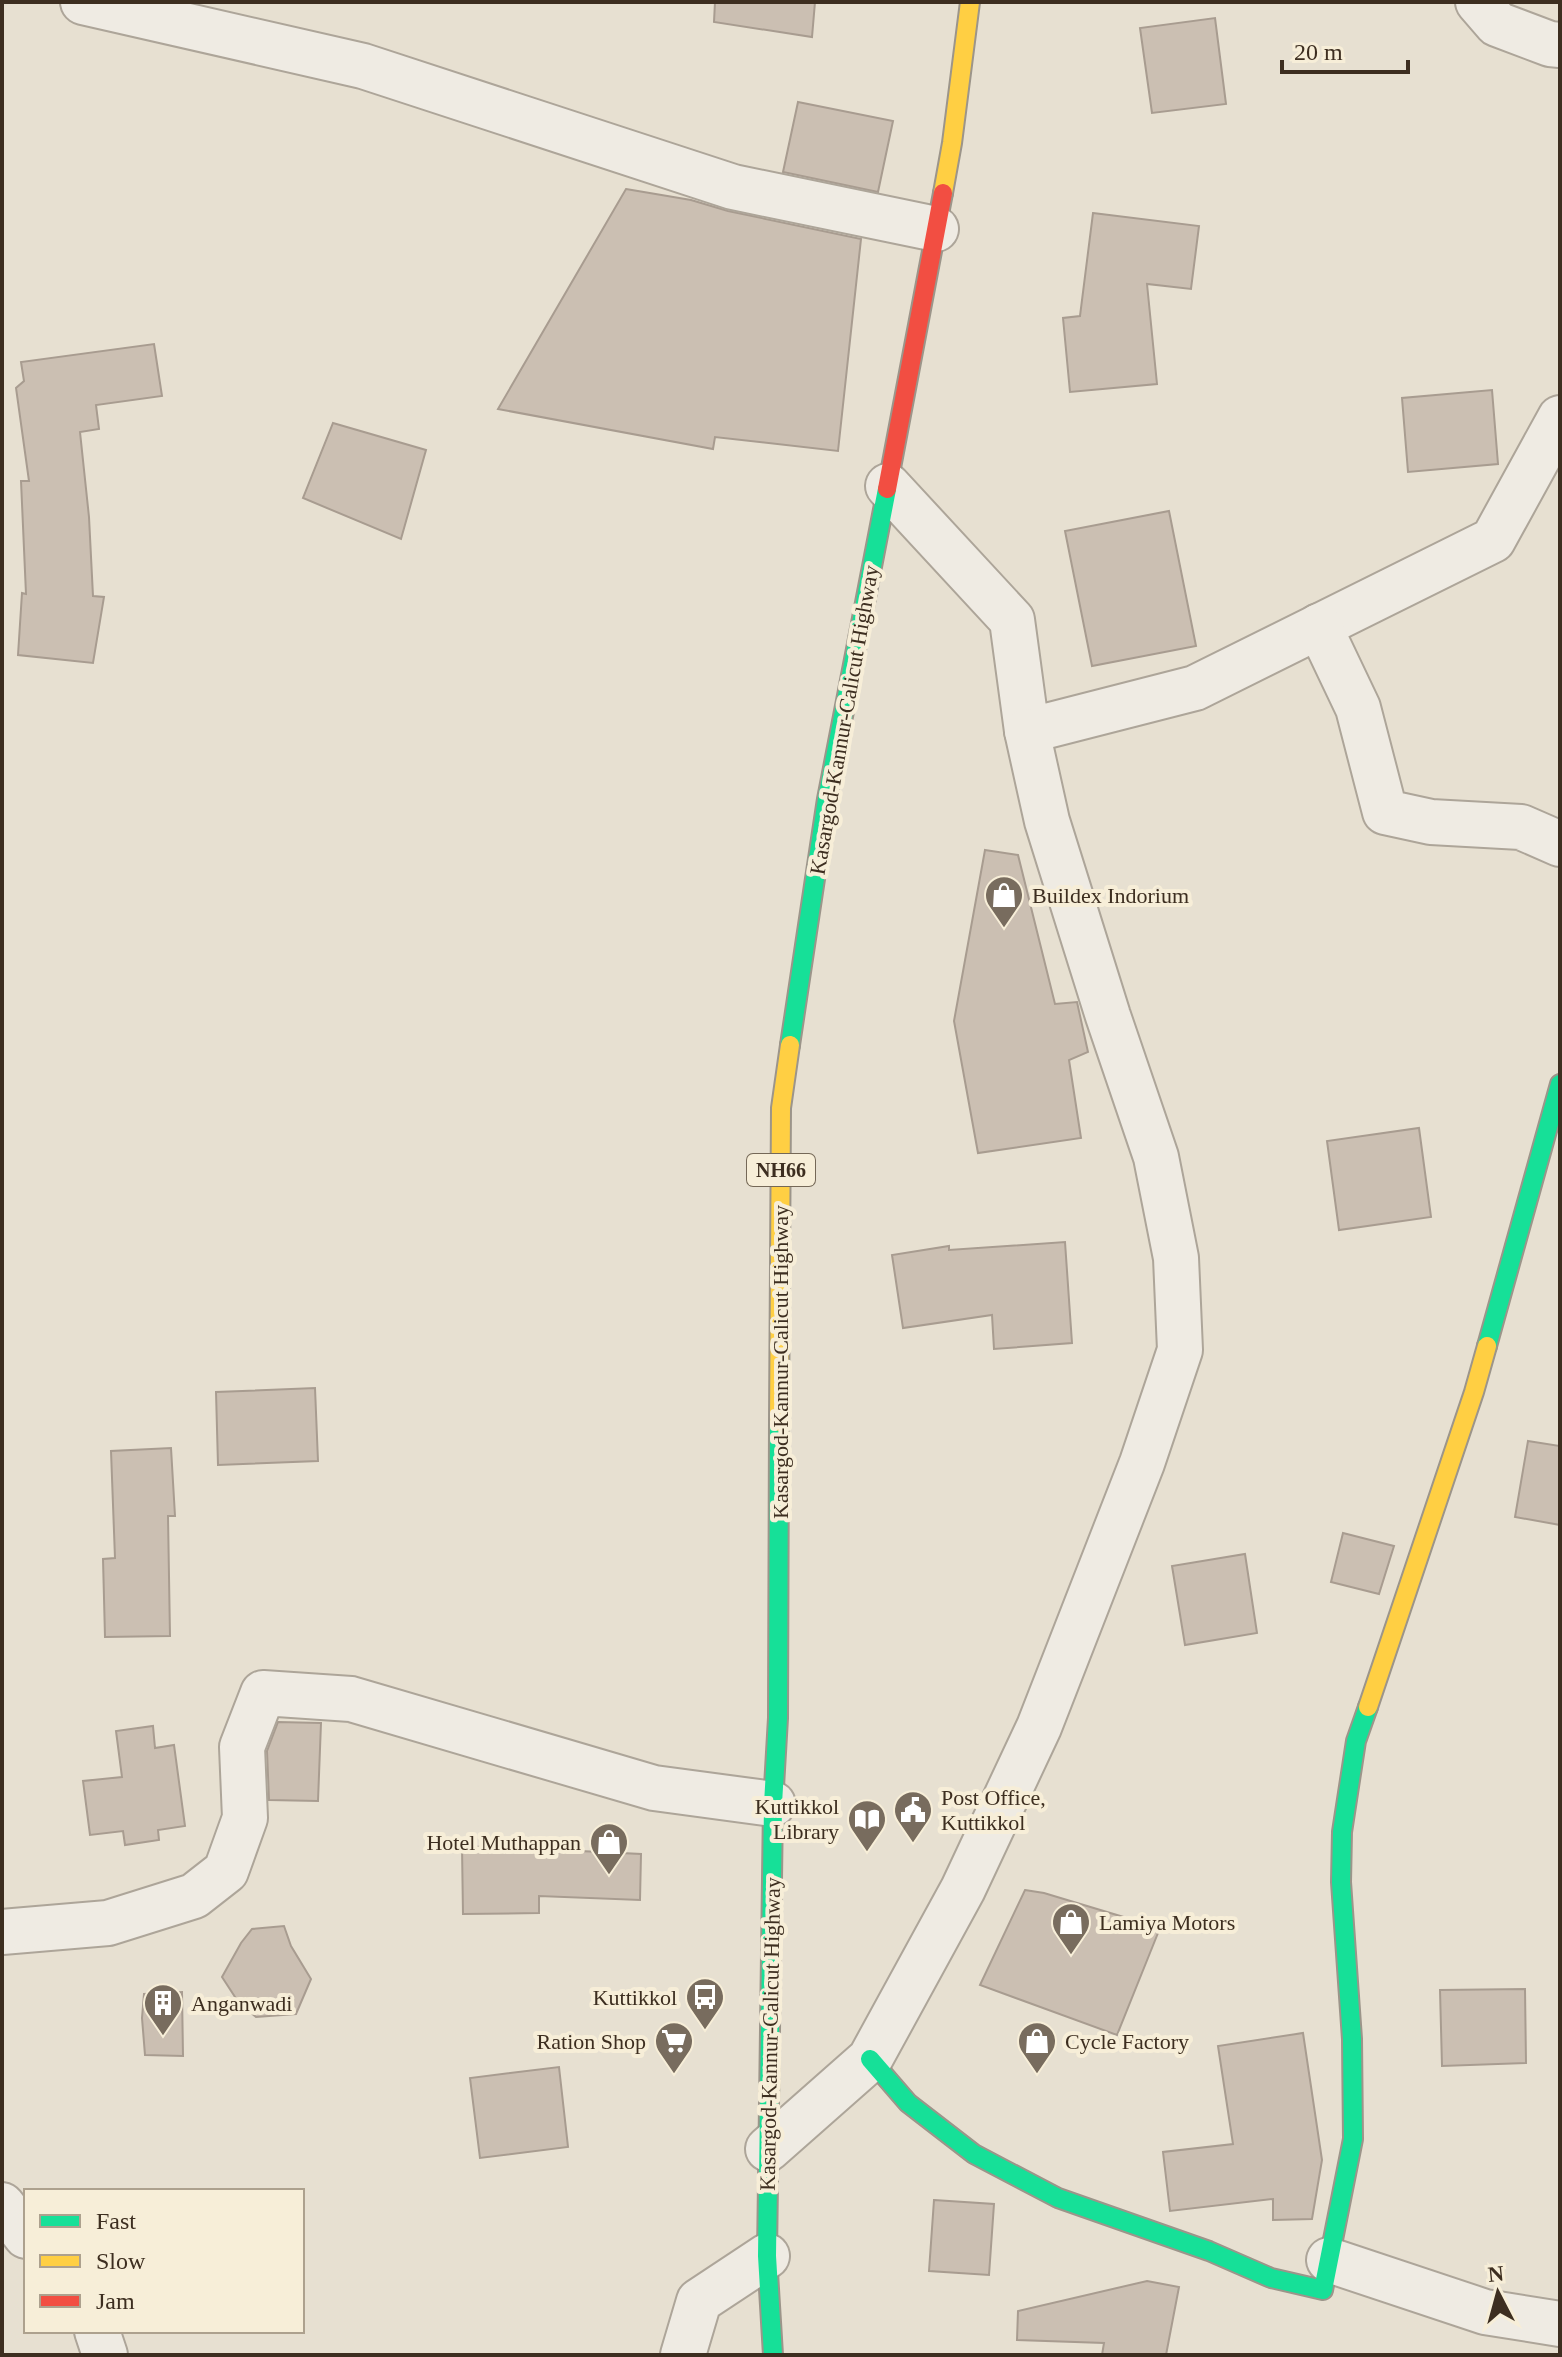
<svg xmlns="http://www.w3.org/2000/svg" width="1562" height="2357" viewBox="0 0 1562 2357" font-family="'Times New Roman',serif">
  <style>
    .building { fill: #cbbfb2; stroke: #a89c90; stroke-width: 2 }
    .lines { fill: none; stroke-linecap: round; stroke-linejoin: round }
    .street-casing { stroke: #ada599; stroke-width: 48 }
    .fast-casing { stroke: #9c958a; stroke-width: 22 }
    .slow-casing { stroke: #9c958a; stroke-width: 22 }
    .jam-casing { stroke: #9c958a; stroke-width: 22 }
    .street { stroke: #efebe3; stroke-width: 44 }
    .fast { stroke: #16e098; stroke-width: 18 }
    .slow { stroke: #ffcf43; stroke-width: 18 }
    .jam { stroke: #f24e42; stroke-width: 18 }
    .labels { text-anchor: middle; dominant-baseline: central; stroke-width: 8; stroke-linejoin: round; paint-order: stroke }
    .shield { fill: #f7eed8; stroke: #756857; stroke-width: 2 }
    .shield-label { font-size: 20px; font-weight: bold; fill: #3d2e20 }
    .street-label { font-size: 22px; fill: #3d2e20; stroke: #f7eed8 }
    .poi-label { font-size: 22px; fill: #3d2e20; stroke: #f7eed8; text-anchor: start }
  </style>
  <rect width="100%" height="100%" fill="#e7e0d1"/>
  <!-- building -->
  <g class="building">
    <path d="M715 2H815L812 37 714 22Z"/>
    <path d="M1215 18 1226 104 1152 113 1140 28Z"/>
    <path d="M798 102 893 121 878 192 783 172Z"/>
    <path d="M626 189 691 200 728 211 861 239 838 451 715 437 713 449 498 409Z"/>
    <path d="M1093 213 1199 226 1191 289 1147 284 1157 384 1070 392 1063 318 1080 316Z"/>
    <path d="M154 344 162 396 96 405 99 429 80 432 89 517 93 596 104 597 93 663 18 655 22 593 26 594 21 481H29L16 388 24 381 21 362Z"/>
    <path d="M1492 390 1498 464 1408 472 1402 398Z"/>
    <path d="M333 423 426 450 401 539 303 498Z"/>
    <path d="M1169 511 1196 646 1092 666 1065 531Z"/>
    <path d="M985 850 1018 855 1055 1004 1077 1002 1088 1052 1069 1060 1081 1138 978 1153 954 1021Z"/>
    <path d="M1419 1128 1431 1217 1339 1230 1327 1141Z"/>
    <path d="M1065 1242 1072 1343 994 1349 992 1315 903 1328 892 1255 949 1246V1250Z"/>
    <path d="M315 1388 318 1461 218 1465 216 1392Z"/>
    <path d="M1528 1441 1560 1446V1525L1515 1517Z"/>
    <path d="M171 1448 175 1516H168L170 1636 105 1637 103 1559 115 1558 111 1451Z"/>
    <path d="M1343 1533 1394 1546 1379 1594 1331 1582Z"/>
    <path d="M1245 1554 1257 1633 1185 1645 1172 1566Z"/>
    <path d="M278 1722 321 1723 318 1801 269 1800 267 1751Z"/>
    <path d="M153 1726 155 1748 174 1745 185 1826 158 1830 159 1840 125 1845 123 1831 90 1835 83 1781 122 1777 116 1731Z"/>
    <path d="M539 1846V1849L641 1854 640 1900 539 1896V1913L463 1914 462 1847Z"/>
    <path d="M1025 1890 1044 1893 1160 1928 1117 2035 980 1985Z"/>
    <path d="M284 1926 291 1946 311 1979 296 2014 256 2017 239 2003 222 1977 241 1943 252 1929Z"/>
    <path d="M1525 1989 1526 2063 1442 2066 1440 1990Z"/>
    <path d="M182 1992 183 2056 145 2055 142 2018 144 1994Z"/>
    <path d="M1303 2033 1322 2160 1312 2219 1273 2220V2199L1170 2211 1163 2152 1233 2144 1218 2046Z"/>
    <path d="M559 2067 568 2147 480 2158 470 2078Z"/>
    <path d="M934 2200 994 2204 989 2275 929 2271Z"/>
    <path d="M1147 2281 1179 2287 1166 2355H1102L1104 2343 1017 2340 1018 2311Z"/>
  </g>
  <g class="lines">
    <defs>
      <g id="street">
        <path d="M83 2 363 66 733 187 936 229"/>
        <path d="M1478 2 1497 24 1550 44 1560 45"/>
        <path d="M888 486 1012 620 1027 731 1195 688 1493 540 1560 418"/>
        <path d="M1319 626 1358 708 1385 812 1431 822 1521 827 1560 844"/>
        <path d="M2 1932 108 1923 194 1896 226 1871 245 1818 242 1747 263 1693 351 1699 654 1788 773 1804"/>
        <path d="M768 2149 870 2059 963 1889 1039 1727 1142 1463 1180 1350 1176 1258 1156 1157 1108 1016 1047 821 1027 731"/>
        <path d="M2 2205 26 2236"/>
        <path d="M1329 2260 1485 2312 1560 2324"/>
        <path d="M97 2331 105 2355"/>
        <path d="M683 2355 699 2301 767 2256"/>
      </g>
      <g id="fast">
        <path d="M790 1045 827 799 887 489"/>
        <path d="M1487 1346 1560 1084"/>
        <path d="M870 2059 908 2103 974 2154 1058 2198 1209 2251 1271 2278 1323 2290 1353 2139 1352 2039 1341 1882 1342 1832 1356 1741 1368 1707"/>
        <path d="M773 2355 767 2256 773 1804 778 1718 779 1422"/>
      </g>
      <g id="slow">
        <path d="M943 193 952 143 970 2"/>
        <path d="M779 1422 781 1108 790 1045"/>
        <path d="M1368 1707 1474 1392 1487 1346"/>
      </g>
      <path id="jam" d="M887 489 943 193"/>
    </defs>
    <!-- street casing -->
    <use href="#street" class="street-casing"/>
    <!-- fast casing -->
    <use href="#fast" class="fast-casing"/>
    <!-- slow casing -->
    <use href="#slow" class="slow-casing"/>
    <!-- jam casing -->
    <use href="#jam" class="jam-casing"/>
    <!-- street -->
    <use href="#street" class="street"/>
    <!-- fast -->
    <use href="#fast" class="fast"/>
    <!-- slow -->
    <use href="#slow" class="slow"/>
    <!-- jam -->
    <use href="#jam" class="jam"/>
  </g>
  <!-- icons -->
  <defs>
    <symbol id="shop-pin" viewBox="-11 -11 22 30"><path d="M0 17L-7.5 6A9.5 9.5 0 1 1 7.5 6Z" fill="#786c5e" stroke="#f7eed8"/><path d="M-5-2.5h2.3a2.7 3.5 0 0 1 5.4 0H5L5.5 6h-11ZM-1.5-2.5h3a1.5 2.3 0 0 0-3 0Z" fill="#fff"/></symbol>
    <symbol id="civic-pin" viewBox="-11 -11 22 30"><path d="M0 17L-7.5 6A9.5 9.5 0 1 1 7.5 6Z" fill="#786c5e" stroke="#f7eed8"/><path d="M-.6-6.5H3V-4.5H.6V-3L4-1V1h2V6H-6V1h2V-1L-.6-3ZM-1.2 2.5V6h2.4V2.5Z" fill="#fff"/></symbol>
    <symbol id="library-pin" viewBox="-11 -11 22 30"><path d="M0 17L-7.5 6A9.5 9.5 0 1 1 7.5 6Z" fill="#786c5e" stroke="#f7eed8"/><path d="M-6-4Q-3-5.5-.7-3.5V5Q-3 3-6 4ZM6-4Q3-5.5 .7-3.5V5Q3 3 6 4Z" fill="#fff"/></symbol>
    <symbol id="bus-pin" viewBox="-11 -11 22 30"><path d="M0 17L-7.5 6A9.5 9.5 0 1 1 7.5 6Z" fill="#786c5e" stroke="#f7eed8"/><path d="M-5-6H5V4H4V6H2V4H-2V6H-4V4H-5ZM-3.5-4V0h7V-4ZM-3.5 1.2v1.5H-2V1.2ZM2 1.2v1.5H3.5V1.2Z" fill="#fff"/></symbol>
    <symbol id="building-pin" viewBox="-11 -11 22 30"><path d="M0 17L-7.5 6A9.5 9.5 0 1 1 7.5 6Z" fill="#786c5e" stroke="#f7eed8"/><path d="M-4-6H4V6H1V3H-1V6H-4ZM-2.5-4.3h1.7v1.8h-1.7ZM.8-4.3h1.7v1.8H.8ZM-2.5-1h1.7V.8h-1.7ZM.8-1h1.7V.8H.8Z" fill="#fff"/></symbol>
    <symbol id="supermarket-pin" viewBox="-11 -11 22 30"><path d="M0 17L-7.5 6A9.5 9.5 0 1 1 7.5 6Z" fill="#786c5e" stroke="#f7eed8"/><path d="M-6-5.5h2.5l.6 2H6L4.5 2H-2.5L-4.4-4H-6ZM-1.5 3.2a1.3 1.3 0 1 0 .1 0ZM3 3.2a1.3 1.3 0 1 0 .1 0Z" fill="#fff"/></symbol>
  </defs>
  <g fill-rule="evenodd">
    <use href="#shop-pin" x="982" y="873" width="44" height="60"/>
    <use href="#civic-pin" x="891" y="1788" width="44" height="60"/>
    <use href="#library-pin" x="845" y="1797" width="44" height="60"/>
    <use href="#shop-pin" x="587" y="1820" width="44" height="60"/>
    <use href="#shop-pin" x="1049" y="1900" width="44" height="60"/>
    <use href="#bus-pin" x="683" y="1975" width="44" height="60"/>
    <use href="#building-pin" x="141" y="1981" width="44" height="60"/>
    <use href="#supermarket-pin" x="652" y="2019" width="44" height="60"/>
    <use href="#shop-pin" x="1015" y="2019" width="44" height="60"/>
  </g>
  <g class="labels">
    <!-- shield labels -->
    <rect class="shield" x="747" y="1154" width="68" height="32" rx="6"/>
    <g class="shield-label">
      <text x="781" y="1170">NH66</text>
    </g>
    <!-- street labels -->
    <g class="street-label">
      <text transform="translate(844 720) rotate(-80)">Kasargod-Kannur-Calicut Highway</text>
      <text transform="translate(780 1362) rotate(-90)">Kasargod-Kannur-Calicut Highway</text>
      <text transform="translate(770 2034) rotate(-89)">Kasargod-Kannur-Calicut Highway</text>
    </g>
    <!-- poi labels -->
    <g class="poi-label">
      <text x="1032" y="895">Buildex Indorium</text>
      <text x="941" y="1797">Post Office,<tspan x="941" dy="25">Kuttikkol</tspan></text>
      <text x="839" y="1806" text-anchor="end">Kuttikkol<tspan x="839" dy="25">Library</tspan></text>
      <text x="581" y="1842" text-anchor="end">Hotel Muthappan</text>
      <text x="1099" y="1922">Lamiya Motors</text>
      <text x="677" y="1997" text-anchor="end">Kuttikkol</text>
      <text x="191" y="2003">Anganwadi</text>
      <text x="646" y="2041" text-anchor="end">Ration Shop</text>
      <text x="1065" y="2041">Cycle Factory</text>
    </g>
  </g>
  <!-- border -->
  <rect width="1562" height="2357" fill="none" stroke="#3d2e20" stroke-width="8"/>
  <!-- legend -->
  <rect x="24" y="2189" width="280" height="144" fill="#f7eed8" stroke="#ada18e" stroke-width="2"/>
  <rect x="40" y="2215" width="40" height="12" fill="#16e098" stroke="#ada18e" stroke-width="2"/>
  <text x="96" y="2229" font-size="24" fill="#3d2e20">Fast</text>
  <rect x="40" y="2255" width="40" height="12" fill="#ffcf43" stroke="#ada18e" stroke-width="2"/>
  <text x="96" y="2269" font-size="24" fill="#3d2e20">Slow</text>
  <rect x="40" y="2295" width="40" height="12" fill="#f24e42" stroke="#ada18e" stroke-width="2"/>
  <text x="96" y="2309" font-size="24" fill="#3d2e20">Jam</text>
  <!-- north arrow -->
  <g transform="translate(1498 2293) rotate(354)" stroke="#f7eed8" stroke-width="6" paint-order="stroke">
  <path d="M0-6L14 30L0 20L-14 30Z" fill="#3d2e20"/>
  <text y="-12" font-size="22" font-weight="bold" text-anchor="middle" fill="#3d2e20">N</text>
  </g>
  <!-- scale -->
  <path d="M1282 60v12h126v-12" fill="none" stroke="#3d2e20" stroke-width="4"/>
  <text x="1294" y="60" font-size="24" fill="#3d2e20" stroke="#f7eed8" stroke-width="6" paint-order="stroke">20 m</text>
</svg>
